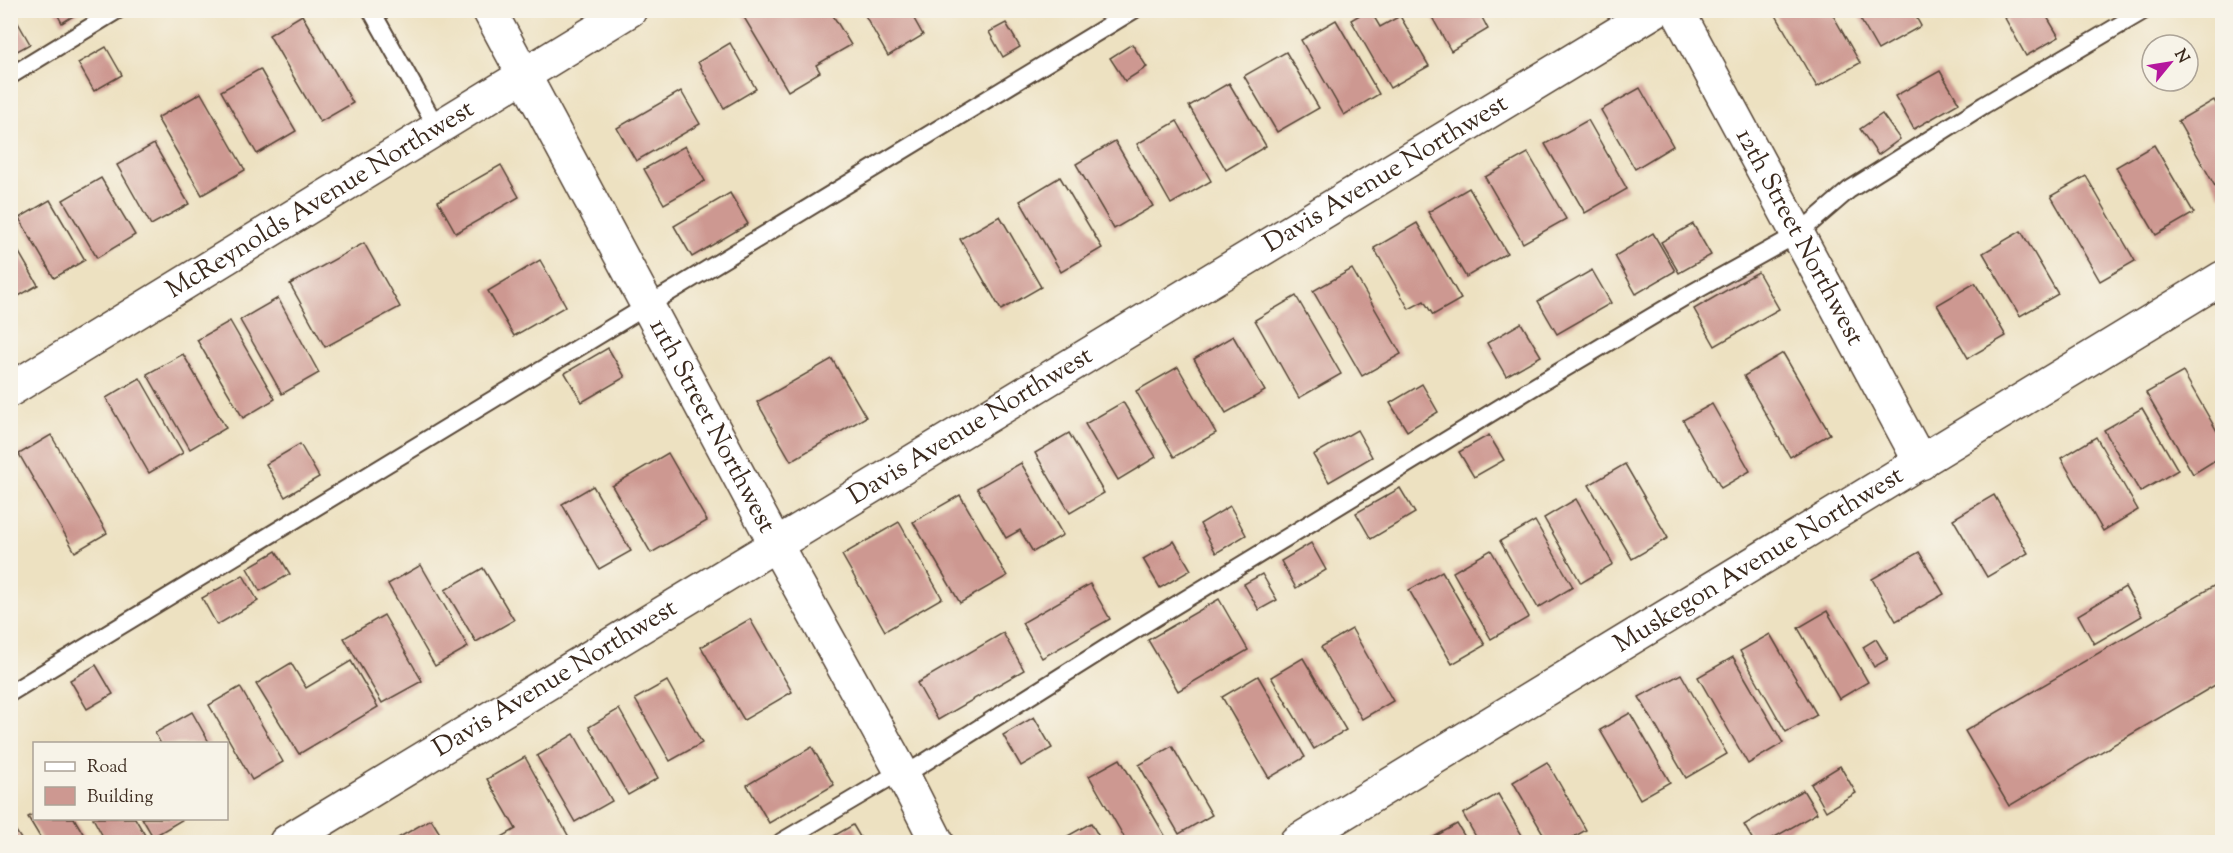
<svg xmlns="http://www.w3.org/2000/svg" width="2233" height="853" viewBox="0 0 2233 853" font-family="'Sorts Mill Goudy',serif">
  <style>
    .building { fill: #cd9891 }
    .lines { fill: none; stroke-linecap: round; stroke-linejoin: round }
    .lane-casing { stroke: #564536; stroke-width: 20 }
    .street-casing { stroke: #564536; stroke-width: 36 }
    .lane { stroke: #fff; stroke-width: 16 }
    .street { stroke: #fff; stroke-width: 33 }
    .labels { text-anchor: middle; dominant-baseline: central; stroke-width: 6; stroke-linejoin: round; paint-order: stroke }
    .street-label { font-size: 26px; fill: #3b2a1e; stroke: #f7f3e8 }
  </style>
  <rect width="100%" height="100%" fill="#f7f3e8"/>
  <filter id="ink" filterUnits="userSpaceOnUse"><feTurbulence type="fractalNoise" baseFrequency=".0167" numOctaves="2"/><feDisplacementMap in="SourceGraphic" scale="12" xChannelSelector="R" yChannelSelector="G"/><feConvolveMatrix kernelMatrix="1 2 1 2 8 2 1 2 1" color-interpolation-filters="sRGB"/></filter>
  <filter id="wash" filterUnits="userSpaceOnUse"><feTurbulence type="fractalNoise" baseFrequency=".008" numOctaves="4" result="noise"/><feDisplacementMap in="SourceGraphic" scale="24" xChannelSelector="R" yChannelSelector="G"/><feGaussianBlur stdDeviation="1.35" result="paint"/><feColorMatrix in="noise" values="0 0 0 0 0 0 0 0 0 0 0 0 0 0 0 0 0 1.4 0 .05"/><feComposite in="paint" operator="in"/></filter>
  <g filter="url(#wash)">
    <rect width="100%" height="100%" fill="#ede1c1"/>
    <g id="blocks">
      <!-- building -->
      <g class="building">
        <path d="M55 10H83L62 23Z"/>
        <path d="M748 10H837L832 14 851 45 816 65 820 72 788 91 742 14Z"/>
        <path d="M862 10H909L923 35 888 56Z"/>
        <path d="M1368 10H1370L1380 27 1400 16 1429 66 1390 88 1351 20Z"/>
        <path d="M1428 10H1478L1488 29 1451 51Z"/>
        <path d="M1773 10H1830L1860 63 1817 87Z"/>
        <path d="M1855 10H1912L1921 26 1878 50Z"/>
        <path d="M2018 10H2043L2059 37 2026 56 2005 18Z"/>
        <path d="M13 14 30 44 10 55V15Z"/>
        <path d="M302 15 353 103 320 122 269 35Z"/>
        <path d="M1336 20 1379 94 1344 115 1301 40Z"/>
        <path d="M1006 23 1020 47 1003 57 989 32Z"/>
        <path d="M730 43 756 89 724 108 698 62Z"/>
        <path d="M1132 44 1147 67 1125 81 1110 58Z"/>
        <path d="M106 47 122 75 94 91 78 63Z"/>
        <path d="M1286 52 1319 108 1277 132 1244 76Z"/>
        <path d="M260 69 296 131 257 154 221 91Z"/>
        <path d="M1940 71 1959 103 1914 129 1895 96Z"/>
        <path d="M1229 83 1266 146 1226 170 1189 106Z"/>
        <path d="M1640 88 1673 146 1635 169 1601 110Z"/>
        <path d="M681 91 700 124 636 161 617 128Z"/>
        <path d="M201 93 245 170 202 195 157 118Z"/>
        <path d="M2214 100 2222 116V194L2220 195 2178 121Z"/>
        <path d="M1882 114 1900 139 1878 155 1860 129Z"/>
        <path d="M1588 120 1627 189 1585 213 1545 144Z"/>
        <path d="M1177 121 1211 181 1171 204 1137 144Z"/>
        <path d="M1115 141 1153 206 1114 229 1076 164Z"/>
        <path d="M154 144 189 204 151 225 117 165Z"/>
        <path d="M2154 145 2194 213 2156 235 2116 167Z"/>
        <path d="M685 146 705 181 664 204 644 169Z"/>
        <path d="M1528 153 1566 219 1523 243 1485 177Z"/>
        <path d="M501 165 519 197 456 233 438 201Z"/>
        <path d="M2086 176 2135 261 2100 281 2051 196Z"/>
        <path d="M1060 177 1102 248 1061 272 1020 201Z"/>
        <path d="M101 178 135 235 97 258 63 200Z"/>
        <path d="M1469 188 1507 253 1466 277 1428 212Z"/>
        <path d="M730 193 748 224 692 257 674 226Z"/>
        <path d="M50 200 85 260 54 278 19 218Z"/>
        <path d="M1000 216 1041 287 1001 310 960 239Z"/>
        <path d="M1417 223 1461 299 1433 315 1424 301 1409 309 1374 248Z"/>
        <path d="M1693 224 1711 255 1679 273 1661 242Z"/>
        <path d="M2021 231 2058 294 2020 316 1983 253Z"/>
        <path d="M1653 233 1675 271 1636 294 1615 256Z"/>
        <path d="M10 237 38 285 10 301Z"/>
        <path d="M364 243 400 307 325 347 290 284Z"/>
        <path d="M540 260 566 306 514 336 488 291Z"/>
        <path d="M1352 269 1401 354 1362 376 1313 291Z"/>
        <path d="M1592 270 1611 303 1557 334 1538 301Z"/>
        <path d="M1758 272 1779 309 1715 346 1694 309Z"/>
        <path d="M1975 283 2006 336 1968 358 1937 305Z"/>
        <path d="M1296 296 1341 374 1299 398 1255 320Z"/>
        <path d="M278 298 319 373 282 394 240 320Z"/>
        <path d="M230 321 275 399 243 418 197 340Z"/>
        <path d="M1521 323 1541 356 1506 376 1487 343Z"/>
        <path d="M1233 336 1265 391 1226 413 1194 359Z"/>
        <path d="M608 348 625 377 582 402 565 373Z"/>
        <path d="M1783 353 1830 434 1790 457 1744 376Z"/>
        <path d="M183 354 226 428 190 449 147 374Z"/>
        <path d="M832 359 866 417 791 461 757 402Z"/>
        <path d="M1178 367 1216 433 1174 457 1136 391Z"/>
        <path d="M2183 372 2222 440V456L2193 474 2146 393Z"/>
        <path d="M140 378 183 453 149 473 106 398Z"/>
        <path d="M1422 384 1438 412 1407 431 1390 403Z"/>
        <path d="M1123 402 1156 457 1118 480 1085 424Z"/>
        <path d="M1712 404 1750 471 1721 488 1683 420Z"/>
        <path d="M2142 408 2178 470 2140 492 2104 430Z"/>
        <path d="M1357 430 1372 457 1329 482 1313 455Z"/>
        <path d="M1069 433 1104 493 1070 513 1035 453Z"/>
        <path d="M51 435 107 533 75 552 19 454Z"/>
        <path d="M1489 435 1504 460 1474 477 1459 452Z"/>
        <path d="M2096 437 2138 510 2103 531 2061 458Z"/>
        <path d="M300 444 319 477 285 497 266 464Z"/>
        <path d="M668 453 707 521 651 553 612 486Z"/>
        <path d="M1021 463 1063 535 1033 552 1020 530 1006 538 977 488Z"/>
        <path d="M1625 464 1668 538 1632 559 1589 485Z"/>
        <path d="M593 486 631 551 599 569 562 504Z"/>
        <path d="M1400 488 1415 513 1371 539 1356 513Z"/>
        <path d="M960 495 1007 576 960 603 913 522Z"/>
        <path d="M1994 495 2028 553 1987 577 1953 519Z"/>
        <path d="M1576 499 1613 564 1581 583 1544 518Z"/>
        <path d="M1230 506 1246 535 1216 553 1200 524Z"/>
        <path d="M1535 521 1573 587 1538 608 1500 541Z"/>
        <path d="M899 522 942 598 885 631 842 555Z"/>
        <path d="M1174 541 1191 570 1160 588 1143 559Z"/>
        <path d="M1311 543 1326 570 1296 588 1281 561Z"/>
        <path d="M1491 550 1529 617 1491 639 1453 572Z"/>
        <path d="M276 551 290 574 260 591 247 568Z"/>
        <path d="M1919 552 1944 594 1896 621 1872 579Z"/>
        <path d="M421 565 468 647 435 666 388 584Z"/>
        <path d="M483 568 514 620 476 642 445 590Z"/>
        <path d="M1442 571 1485 645 1452 664 1409 590Z"/>
        <path d="M1262 574 1277 600 1259 610 1244 584Z"/>
        <path d="M243 575 258 601 217 625 202 598Z"/>
        <path d="M2222 581V681L2009 806 1965 731Z"/>
        <path d="M1090 584 1110 619 1042 658 1022 623Z"/>
        <path d="M2125 587 2142 616 2094 644 2078 615Z"/>
        <path d="M1219 599 1248 650 1178 691 1148 640Z"/>
        <path d="M1827 611 1868 682 1839 699 1798 628Z"/>
        <path d="M384 615 422 681 382 703 344 638Z"/>
        <path d="M750 619 792 692 744 720 701 647Z"/>
        <path d="M1352 629 1393 701 1362 719 1321 647Z"/>
        <path d="M1003 633 1024 670 938 720 917 683Z"/>
        <path d="M1770 634 1817 715 1786 732 1740 651Z"/>
        <path d="M1876 639 1888 659 1874 667 1863 647Z"/>
        <path d="M1733 657 1783 743 1748 764 1698 677Z"/>
        <path d="M1303 658 1346 730 1314 749 1271 677Z"/>
        <path d="M351 661 378 707 299 754 256 684 291 663 306 688Z"/>
        <path d="M96 665 113 694 87 709 70 680Z"/>
        <path d="M1681 674 1727 754 1686 778 1639 697Z"/>
        <path d="M1258 676 1305 757 1269 778 1222 697Z"/>
        <path d="M667 681 702 743 670 761 635 699Z"/>
        <path d="M240 687 283 762 252 780 209 705Z"/>
        <path d="M619 709 658 778 628 795 589 727Z"/>
        <path d="M192 712 210 744H161L155 733Z"/>
        <path d="M1630 713 1670 782 1640 799 1600 730Z"/>
        <path d="M1034 717 1052 748 1021 766 1003 735Z"/>
        <path d="M574 734 612 801 575 822 537 756Z"/>
        <path d="M1172 746 1212 815 1179 834 1139 765Z"/>
        <path d="M812 747 834 785 769 823 747 785Z"/>
        <path d="M525 757 570 839 564 842H493L516 829 487 779Z"/>
        <path d="M1120 759 1167 839 1162 842H1127L1089 776Z"/>
        <path d="M1547 762 1586 830 1565 842H1548L1513 782Z"/>
        <path d="M1840 766 1856 793 1826 811 1811 784Z"/>
        <path d="M1803 790 1817 813 1766 842H1754L1744 825Z"/>
        <path d="M1498 794 1526 842H1479L1463 814Z"/>
        <path d="M34 814V818H74L88 842H43L28 817Z"/>
        <path d="M93 818H135L149 842H106Z"/>
        <path d="M142 818H185L153 837Z"/>
        <path d="M431 819 445 842H391Z"/>
        <path d="M10 822 23 842H10Z"/>
        <path d="M1091 823 1102 842H1057Z"/>
        <path d="M1457 824 1468 842H1425Z"/>
        <path d="M853 825 863 842H823Z"/>
      </g>
    </g>
  </g>
  <g filter="url(#ink)">
    <use href="#blocks" fill-opacity="0" stroke="#564536" stroke-width="1.5"/>
    <g class="lines">
      <defs>
        <g id="lane">
          <path d="M371 10 437 128"/>
          <path d="M10 76 118 10"/>
          <path d="M10 693 1134 10"/>
          <path d="M903 776 1125 636 1537 385 1688 295 1798 234 1849 190 1984 105 2145 10"/>
          <path d="M781 842 901 771"/>
        </g>
        <g id="street">
          <path id="s1" d="M489 10 776 545 901 771 937 842"/>
          <path id="s2" d="M1677 10 1921 463"/>
          <path id="s3" d="M10 390 630 10"/>
          <path id="s4" d="M286 842 1656 10"/>
          <path id="s5" d="M1296 842 2222 278"/>
        </g>
      </defs>
      <!-- lane casing -->
      <use href="#lane" class="lane-casing"/>
      <!-- street casing -->
      <use href="#street" class="street-casing"/>
      <!-- lane -->
      <use href="#lane" class="lane"/>
      <!-- street -->
      <use href="#street" class="street"/>
    </g>
  </g>
  <g class="labels">
    <!-- street labels -->
    <g class="street-label">
      <text stroke="none"><textPath href="#s4" startOffset="1287">Davis Avenue Northwest</textPath></text>
      <text stroke="none"><textPath href="#s3" startOffset="364">McReynolds Avenue Northwest</textPath></text>
      <text stroke="none"><textPath href="#s2" startOffset="258">12th Street Northwest</textPath></text>
      <text stroke="none"><textPath href="#s1" startOffset="472">11th Street Northwest</textPath></text>
      <text stroke="none"><textPath href="#s4" startOffset="801">Davis Avenue Northwest</textPath></text>
      <text stroke="none"><textPath href="#s5" startOffset="542">Muskegon Avenue Northwest</textPath></text>
      <text stroke="none"><textPath href="#s4" startOffset="315">Davis Avenue Northwest</textPath></text>
    </g>
  </g>
  <!-- margin -->
  <rect width="2233" height="853" fill="none" stroke="#f7f3e8" stroke-width="36"/>
  <!-- legend -->
  <rect x="33" y="742" width="195" height="78" fill="#f7f3e8" stroke="#aca397" stroke-width="1.5"/>
  <rect x="45" y="762" width="30" height="9" fill="#ffffff" stroke="#aca397" stroke-width="1.5"/>
  <text x="87" y="772" font-size="18" fill="#3b2a1e">Road</text>
  <rect x="45" y="787" width="30" height="18" fill="#cd9891" stroke="#aca397" stroke-width="1.5"/>
  <text x="87" y="802" font-size="18" fill="#3b2a1e">Building</text>
  <!-- north arrow -->
  <g transform="translate(2170 63) rotate(60)"><circle r="28" fill="#f7f3e8" stroke="#aca397" stroke-width="1.5"/>
  <path d="M0-4.5L10 22L0 15L-10 22Z" fill="#b5179e"/>
  <text y="-9" font-size="16" font-weight="bold" text-anchor="middle" fill="#3b2a1e">N</text>
  </g>
</svg>
